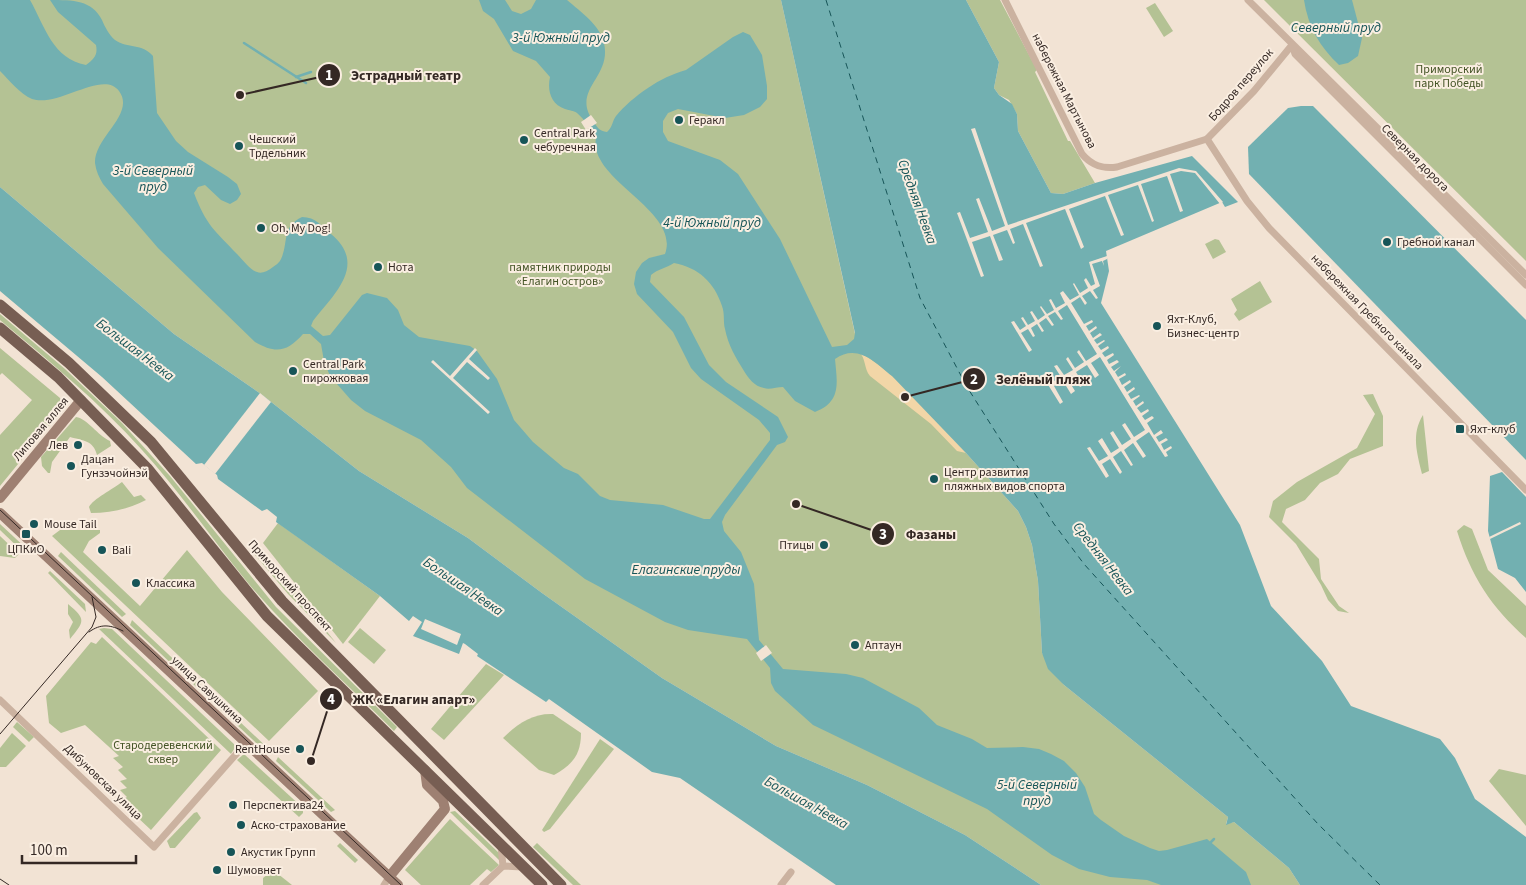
<svg xmlns="http://www.w3.org/2000/svg" width="1526" height="885" viewBox="0 0 1526 885" font-family="'Source Sans 3',sans-serif">
  <style>
    .green { fill: #b4c294 }
    .sand { fill: #f2d6a7 }
    .water { fill: #72b0b1 }
    .pier { fill: #f2e3d4 }
    .lines { fill: none; stroke-linecap: round; stroke-linejoin: round }
    .stream { stroke: #72b0b1; stroke-width: 2.5 }
    .ferry { stroke: #175558; stroke-width: 1; stroke-dasharray: 6 5; stroke-linecap: butt }
    .street { stroke: #cbb2a0; stroke-width: 7 }
    .secondary { stroke: #9e8072; stroke-width: 10 }
    .primary { stroke: #775e53; stroke-width: 11 }
    .tram { stroke: #342824; stroke-width: 1 }
    .poi-dot { fill: #175558; stroke: #faeee1; stroke-width: 2 }
    .labels { text-anchor: middle; dominant-baseline: central; stroke-width: 4; stroke-linejoin: round; paint-order: stroke }
    .park-label { font-size: 12px; fill: #445426; stroke: #faeee1 }
    .street-label { font-size: 12px; fill: #342824; stroke: #faeee1 }
    .poi-label { font-size: 12px; fill: #342824; stroke: #faeee1; text-anchor: start }
    .water-label { font-size: 14px; font-style: italic; fill: #175558; stroke: #faeee1 }
    .leader { fill: none; stroke: #342824; stroke-width: 2 }
    .callout-dot { fill: #342824; stroke: #faeee1; stroke-width: 2 }
    .mark-label { font-size: 15px; text-anchor: middle; font-weight: bold; fill: #fff }
    .callout-label { font-size: 14px; text-anchor: middle; font-weight: bold; fill: #342824; stroke: #faeee1; stroke-width: 4; stroke-linejoin: round; paint-order: stroke }
  </style>
  <rect width="100%" height="100%" fill="#f2e3d4"/>
  <!-- green -->
  <g class="green">
    <path d="M0 0H781L859 352 875 361 892 375 966 453 1018 511 1026 527 1032 545 1038 581 1042 653 1064 685 1228 817 1226 824 1234 822 1289 868 1300 885H1041L965 835 867 785 776 746 662 678 542 593 468 538 359 471 261 394 174 334 0 187Z"/>
    <path d="M966 0H1000L1037 70 1035 72 1068 141H1070L1095 183 1063 194 1051 193 1018 131 1017 114 1009 100 999 95 994 88 999 62Z"/>
    <path d="M1264 0H1526V261L1275 11Z"/>
    <path d="M1155 3 1173 31 1164 37 1146 8Z"/>
    <path d="M1215 239 1219 240 1226 252 1213 259 1205 244Z"/>
    <path d="M1260 281 1272 302 1239 321 1234 314 1237 310 1231 299Z"/>
    <path d="M0 314 65 369 122 423 170 476 276 607 397 727 394 731C345 682 293 636 248 583 212 539 180 492 142 450 99 402 49 361 0 320Z"/>
    <path d="M0 348 60 398 64 408 0 486V435L32 400 2 373 0 375Z"/>
    <path d="M1373 394 1383 416V446L1350 459 1338 474 1320 483 1305 500 1286 509 1282 522 1319 559 1321 579 1339 606 1349 613 1338 611 1328 600 1321 585 1296 544 1269 517 1273 501 1297 482 1357 448 1375 414 1363 395Z"/>
    <path d="M1423 415 1429 471 1422 474C1417 453 1411 434 1423 415Z"/>
    <path d="M76 417C88 419 97 435 110 441L111 446 97 455C93 440 84 441 70 437L52 462 50 473H48L42 466 41 457Z"/>
    <path d="M122 482 134 497 141 495 146 500C128 509 111 513 91 513L89 507C93 499 113 489 122 482Z"/>
    <path d="M278 523 380 596 343 644 263 543Z"/>
    <path d="M0 524 28 550 24 553 0 530Z"/>
    <path d="M1464 525 1472 529 1488 570 1526 606V638C1491 607 1471 576 1457 531Z"/>
    <path d="M60 530H100V533L89 541 83 552 140 606 187 550 222 592 318 691 269 741 52 536Z"/>
    <path d="M0 536 19 554 15 558 0 556Z"/>
    <path d="M257 544 336 643 288 594 250 549Z"/>
    <path d="M61 552 126 614 122 617 58 556Z"/>
    <path d="M50 571 85 604 86 612 48 573Z"/>
    <path d="M68 604C86 619 85 621 70 639L69 630 73 622 68 614Z"/>
    <path d="M132 620 273 753 268 754 130 625Z"/>
    <path d="M104 628 112 629 236 746 231 754 99 629Z"/>
    <path d="M360 628 386 650 374 664 348 642Z"/>
    <path d="M102 637 221 750 151 830 120 801 127 797 120 790 127 788 120 781 127 779 118 770 123 767 113 758 119 756 85 725 61 733 49 723 46 696 91 642 96 644Z"/>
    <path d="M486 664 504 675 444 740 431 729Z"/>
    <path d="M553 714 581 733C581 755 572 765 554 775L539 770 503 738C517 724 533 713 553 714Z"/>
    <path d="M17 722 34 737 29 742 13 727Z"/>
    <path d="M12 733 26 746 6 767H0V748Z"/>
    <path d="M600 739 614 749 550 829 544 832 542 830Z"/>
    <path d="M244 754 303 808V813L299 817 237 760Z"/>
    <path d="M278 757 335 810 331 812 276 761Z"/>
    <path d="M1499 769 1526 775V826L1489 781Z"/>
    <path d="M455 811 499 853 500 861 450 812Z"/>
    <path d="M197 812 201 818 175 848H170L167 841 194 813Z"/>
    <path d="M450 819 499 865 491 872 487 869 470 885H421L405 870Z"/>
    <path d="M340 843 358 860 355 863 337 846Z"/>
    <path d="M537 843 581 885H573L533 847Z"/>
    <path d="M273 870 292 885H263V878Z"/>
  </g>
  <!-- sand -->
  <path class="sand" d="M859 352C901 376 933 418 966 453L957 451 931 424 870 376C864 369 866 358 859 352Z"/>
  <!-- water -->
  <g class="water">
    <path d="M0 0H30C45 27 53 59 86 65 94 59 98 55 96 45L58 12 50 0C73 0 92 0 102 20 105 27 109 35 115 40 128 49 142 43 153 56L157 113 176 141 188 152 228 177 237 184 241 194 237 200 230 204 221 200 205 185 198 187 194 193C206 225 215 231 237 254 249 266 256 281 273 267 276 265 280 262 281 259 289 242 281 227 302 217 316 217 321 226 331 234 368 265 334 294 313 321L311 326 323 336 330 335 362 295 367 293 387 298 398 310 404 325 419 337 470 346 477 351 497 379 514 420 533 442 564 468 578 474 600 496 610 500 663 505 704 519H710L770 440V433L759 420 701 379 691 368 673 332 637 294 634 284 636 272 642 263 649 258 665 254C681 210 588 180 596 138 592 130 584 119 577 113 573 110 570 111 565 109 551 104 547 91 550 77L536 61 513 51 494 19 483 11 479 0H505L512 11 521 14 531 9 536 0H567C581 12 600 25 604 43 612 78 571 89 593 121 597 127 599 131 607 132 613 127 612 121 616 116 633 96 660 77 686 70L733 37 743 32 750 35 762 55 767 86V99L760 107 744 115 725 118 678 109 668 113 663 121V132L668 141 720 160 738 174 780 239 832 347 847 345 854 339 855 333 781 0H966L999 62 994 88 999 95 1012 104 1017 114 1018 131 1051 193 1063 194 1095 183 1192 156 1238 202 1225 207 1222 202 1106 251 1109 271 1101 303 1240 525 1271 606 1322 661 1351 706 1440 739 1455 758 1475 799 1526 837V885H1300L1289 868 1234 822 1226 825 1228 817 1064 685 1048 669 1042 653 1038 581 1032 545 1026 527 1018 511 966 453 892 376C875 362 857 343 835 359 837 382 842 402 815 412L795 401 783 387C777 387 769 390 764 388 754 386 749 379 744 371 736 358 728 345 725 329 723 322 725 314 722 306 714 282 699 268 674 263 666 268 658 269 651 275L650 282 684 317 709 365 726 382 778 417 788 437 785 442 777 445 725 515 722 522 724 531 741 552 754 584 759 640 783 669 846 674 863 678 919 708 937 725 972 739 987 748 1023 747 1039 749 1051 754 1064 761 1076 773 1085 787 1094 814 1101 820 1124 836 1150 848 1159 851 1167 850 1207 839 1246 872 1251 885H1161L1147 880 1110 877 1079 869 1052 855 987 809 813 725 775 691 771 683 770 668 747 639 688 630 665 622 585 579 467 488 451 467 421 440 365 411 351 400 330 376 324 361 321 344 310 334H303C287 352 276 354 255 342L158 248 103 184C99 177 96 171 95 163 94 137 136 114 119 91 103 69 58 108 32 99 20 94 9 80 0 71Z"/>
    <path d="M1304 0H1352L1362 38 1358 56 1348 63 1339 65C1320 47 1308 27 1304 0Z"/>
    <path d="M1301 106H1313L1526 320V460L1249 174 1248 147 1288 108Z"/>
    <path d="M0 187 174 334 261 394 359 471 468 538 542 593 662 678 776 746 867 785 965 835 1041 885H836L680 778 652 772 549 699 546 702 477 656 478 654 465 644 463 643 459 654 413 636 422 622 413 616 409 621 380 596 276 522 277 517 267 509 262 511 218 479 217 475 202 463 196 464 102 377 0 291Z"/>
    <path d="M1502 472 1526 497V592L1515 578 1498 569 1488 531 1490 476Z"/>
  </g>
  <!-- pier -->
  <g class="pier">
    <path d="M591 115 597 123 586 130 581 122Z"/>
    <path d="M975 128 1008 225 1179 168 1196 171 1223 202 1220 204 1195 173 1181 171 1170 174 1183 211 1180 212 1167 176 1141 184 1154 221 1152 222 1138 185 1108 195 1124 235 1121 236 1105 196 1069 209 1084 247 1081 249 1065 209 1026 223 1043 266 1040 267 1023 224 1010 229 1015 243 1013 244 1007 230 993 235 1003 260 999 261 990 236 972 242 984 276 981 277 957 213 960 212 970 238 988 232 976 199 979 198 992 231 1005 226 971 129Z"/>
    <path d="M1107 256V259L1103 261 1104 266 1102 261 1092 264 1100 286 1093 290 1098 298 1096 299 1090 291 1082 296 1087 303 1085 305 1080 297 1071 303 1084 324 1092 320 1093 322 1086 326 1089 331 1096 326 1097 328 1090 333 1093 338 1100 333 1102 335 1094 340 1097 344 1104 340 1105 341 1098 346 1101 350 1108 346 1109 348 1102 353 1105 357 1113 353 1114 355 1107 360 1109 364 1117 360 1119 362 1111 367 1114 371 1121 366 1115 372 1118 377 1125 373 1126 375 1119 379 1122 385 1130 380 1131 382 1124 387 1127 392 1134 387 1135 389 1128 394 1131 399 1139 395 1140 396 1133 401 1136 406 1143 401 1144 403 1137 408 1141 413 1148 409 1149 411 1142 416 1145 420 1152 416 1154 418 1147 423 1154 435 1161 430 1163 433 1156 437 1159 442 1166 438 1168 440 1161 444 1164 450 1171 446 1172 448 1166 452 1168 456 1165 457 1149 432 1136 441 1146 456 1143 458 1133 443 1124 450 1133 465 1131 466 1121 451 1113 457 1122 472 1120 474 1110 459 1102 464 1109 476 1106 478 1087 448 1090 447 1099 461 1108 456 1098 441 1102 438 1111 453 1119 448 1110 433 1113 431 1122 445 1131 439 1122 425 1125 423 1134 437 1145 430 1100 357 1091 363 1099 375 1095 378 1087 365 1076 372 1084 385 1080 387 1072 375 1067 378 1075 391 1071 394 1063 381 1054 386 1063 402 1060 404 1042 375 1045 374 1051 383 1061 377 1054 366 1057 365 1064 375 1073 370 1066 359 1068 357 1075 368 1084 362 1077 352 1079 350 1086 361 1097 354 1067 305 1058 311 1063 319 1061 320 1055 312 1048 316 1054 325 1052 326 1046 318 1039 323 1044 331 1042 332 1037 324 1031 328 1035 336 1033 337 1028 329 1021 333 1032 350 1029 352 1011 322 1014 321 1020 330 1026 326 1021 318 1023 317 1028 325 1035 321 1030 312 1032 311 1038 320 1045 315 1040 307 1041 306 1047 314 1054 310 1049 300 1051 299 1056 308 1065 303 1060 293 1063 291 1070 300 1079 295 1073 284 1074 283 1080 293 1088 288 1084 280 1086 278 1091 286 1095 284 1089 262Z"/>
    <path d="M475 348 477 350 469 359 490 378 488 380 467 362 453 378 490 412 488 414 431 362 433 360 450 376Z"/>
    <path d="M260 393 271 402 215 474 204 465Z"/>
    <path d="M1520 522 1521 524 1490 539 1489 537Z"/>
    <path d="M425 619 461 634 457 645 421 629Z"/>
    <path d="M766 645 772 653 761 661 756 653Z"/>
  </g>
  <g class="lines">
    <!-- stream -->
    <g class="stream">
      <path d="M244 43 306 83"/>
      <path d="M296 77 311 72"/>
      <path d="M1211 842 1214 839"/>
    </g>
    <!-- ferry -->
    <path class="ferry" d="M826 0 920 298 967 387 1054 524 1084 564 1318 824 1380 885"/>
    <!-- street -->
    <g class="street">
      <path d="M1005 0 1082 154C1092 166 1103 169 1117 167L1207 139 1254 91 1292 45"/>
      <path d="M1248 0 1526 275"/>
      <path d="M1292 45 1295 54 1526 285"/>
      <path d="M1207 139 1247 201 1269 228 1526 490"/>
      <path d="M0 700 154 847 246 743"/>
      <path d="M501 847 503 866"/>
      <path d="M384 885 389 877"/>
      <path d="M483 885 503 866 522 867"/>
      <path d="M781 885 791 872"/>
    </g>
    <!-- secondary -->
    <g class="secondary">
      <path d="M0 498 81 400"/>
      <path d="M0 513 398 885"/>
      <path d="M389 877 445 809 443 801 427 785 425 770"/>
    </g>
    <!-- primary -->
    <g class="primary">
      <path d="M0 305 69 363 151 442 282 601 561 885"/>
      <path d="M0 328 58 377 147 468 267 616 542 885"/>
    </g>
    <!-- tram -->
    <g class="tram">
      <path d="M0 510 401 885"/>
      <path d="M89 632C101 623 111 625 123 631"/>
      <path d="M0 734 92 627 96 617 92 597"/>
      <path d="M0 879 9 885"/>
    </g>
  </g>
  <!-- markers -->
  <g class="poi-dot">
    <circle cx="679" cy="120" r="5"/>
    <circle cx="524" cy="140" r="5"/>
    <circle cx="239" cy="146" r="5"/>
    <circle cx="261" cy="228" r="5"/>
    <circle cx="1387" cy="242" r="5"/>
    <circle cx="378" cy="267" r="5"/>
    <circle cx="1157" cy="326" r="5"/>
    <circle cx="293" cy="371" r="5"/>
    <rect x="1455" y="424" width="10" height="10" rx="2.5"/>
    <circle cx="78" cy="445" r="5"/>
    <circle cx="71" cy="466" r="5"/>
    <circle cx="934" cy="479" r="5"/>
    <circle cx="34" cy="524" r="5"/>
    <rect x="21" y="529" width="10" height="10" rx="2.5"/>
    <circle cx="824" cy="545" r="5"/>
    <circle cx="102" cy="550" r="5"/>
    <circle cx="136" cy="583" r="5"/>
    <circle cx="855" cy="645" r="5"/>
    <circle cx="300" cy="749" r="5"/>
    <circle cx="233" cy="805" r="5"/>
    <circle cx="241" cy="825" r="5"/>
    <circle cx="231" cy="852" r="5"/>
    <circle cx="217" cy="870" r="5"/>
  </g>
  <g class="labels">
    <!-- park labels -->
    <g class="park-label">
      <text x="1449" y="69">Приморский<tspan x="1449" dy="14">парк Победы</tspan></text>
      <text x="560" y="267">памятник природы<tspan x="560" dy="14">«Елагин остров»</tspan></text>
      <text x="163" y="745">Стародеревенский<tspan x="163" dy="14">сквер</tspan></text>
    </g>
    <!-- street labels -->
    <g class="street-label">
      <text transform="translate(1241 85) rotate(-49)">Бодров переулок</text>
      <text transform="translate(1064 91) rotate(63)">набережная Мартынова</text>
      <text transform="translate(1415 158) rotate(45)">Северная дорога</text>
      <text transform="translate(1367 312) rotate(46)">набережная Гребного канала</text>
      <text transform="translate(41 429) rotate(-50)">Липовая аллея</text>
      <text transform="translate(290 586) rotate(48)">Приморский проспект</text>
      <text transform="translate(207 690) rotate(43)">улица Савушкина</text>
      <text transform="translate(103 782) rotate(44)">Дибуновская улица</text>
    </g>
    <!-- poi labels -->
    <g class="poi-label">
      <text x="689" y="120">Геракл</text>
      <text x="534" y="133">Central Park<tspan x="534" dy="14">чебуречная</tspan></text>
      <text x="249" y="139">Чешский<tspan x="249" dy="14">Трдельник</tspan></text>
      <text x="271" y="228">Oh, My Dog!</text>
      <text x="1397" y="242">Гребной канал</text>
      <text x="388" y="267">Нота</text>
      <text x="1167" y="319">Яхт-Клуб,<tspan x="1167" dy="14">Бизнес-центр</tspan></text>
      <text x="303" y="364">Central Park<tspan x="303" dy="14">пирожковая</tspan></text>
      <text x="1470" y="429">Яхт-клуб</text>
      <text x="68" y="445" text-anchor="end">Лев</text>
      <text x="81" y="459">Дацан<tspan x="81" dy="14">Гунзэчойнэй</tspan></text>
      <text x="944" y="472">Центр развития<tspan x="944" dy="14">пляжных видов спорта</tspan></text>
      <text x="44" y="524">Mouse Tail</text>
      <text x="814" y="545" text-anchor="end">Птицы</text>
      <text x="26" y="549" text-anchor="middle">ЦПКиО</text>
      <text x="112" y="550">Bali</text>
      <text x="146" y="583">Классика</text>
      <text x="865" y="645">Аптаун</text>
      <text x="290" y="749" text-anchor="end">RentHouse</text>
      <text x="243" y="805">Перспектива24</text>
      <text x="251" y="825">Аско-страхование</text>
      <text x="241" y="852">Акустик Групп</text>
      <text x="227" y="870">Шумовнет</text>
    </g>
    <!-- water labels -->
    <g class="water-label">
      <text x="1336" y="28">Северный пруд</text>
      <text x="561" y="38">3-й Южный пруд</text>
      <text x="153" y="171">3-й Северный<tspan x="153" dy="16">пруд</tspan></text>
      <text transform="translate(917 202) rotate(70)">Средняя Невка</text>
      <text x="712" y="223">4-й Южный пруд</text>
      <text transform="translate(135 350) rotate(37)">Большая Невка</text>
      <text transform="translate(1103 559) rotate(52)">Средняя Невка</text>
      <text x="686" y="570">Елагинские пруды</text>
      <text transform="translate(463 587) rotate(34)">Большая Невка</text>
      <text x="1037" y="785">5-й Северный<tspan x="1037" dy="16">пруд</tspan></text>
      <text transform="translate(806 803) rotate(29)">Большая Невка</text>
    </g>
  </g>
  <!-- callouts -->
  <path class="leader" d="M240 95L329 75M905 397L974 379M796 504L883 534M311 761L331 699"/>
  <g class="callout-dot">
    <circle cx="240" cy="95" r="5"/>
    <circle cx="905" cy="397" r="5"/>
    <circle cx="796" cy="504" r="5"/>
    <circle cx="311" cy="761" r="5"/>
    <circle cx="329" cy="75" r="12"/>
    <circle cx="974" cy="379" r="12"/>
    <circle cx="883" cy="534" r="12"/>
    <circle cx="331" cy="699" r="12"/>
  </g>
  <g class="mark-label">
    <text x="329" y="80">1</text>
    <text x="974" y="384">2</text>
    <text x="883" y="539">3</text>
    <text x="331" y="704">4</text>
  </g>
  <g class="callout-label">
    <text x="406" y="80">Эстрадный театр</text>
    <text x="1043" y="384">Зелёный пляж</text>
    <text x="931" y="539">Фазаны</text>
    <text x="414" y="704">ЖК «Елагин апарт»</text>
  </g>
  <!-- scale -->
  <path d="M22 855v8h114v-8" fill="none" stroke="#342824" stroke-width="2.5"/>
  <text x="30" y="855" font-size="15" fill="#342824" stroke="#faeee1" stroke-width="4" paint-order="stroke">100 m</text>
</svg>
